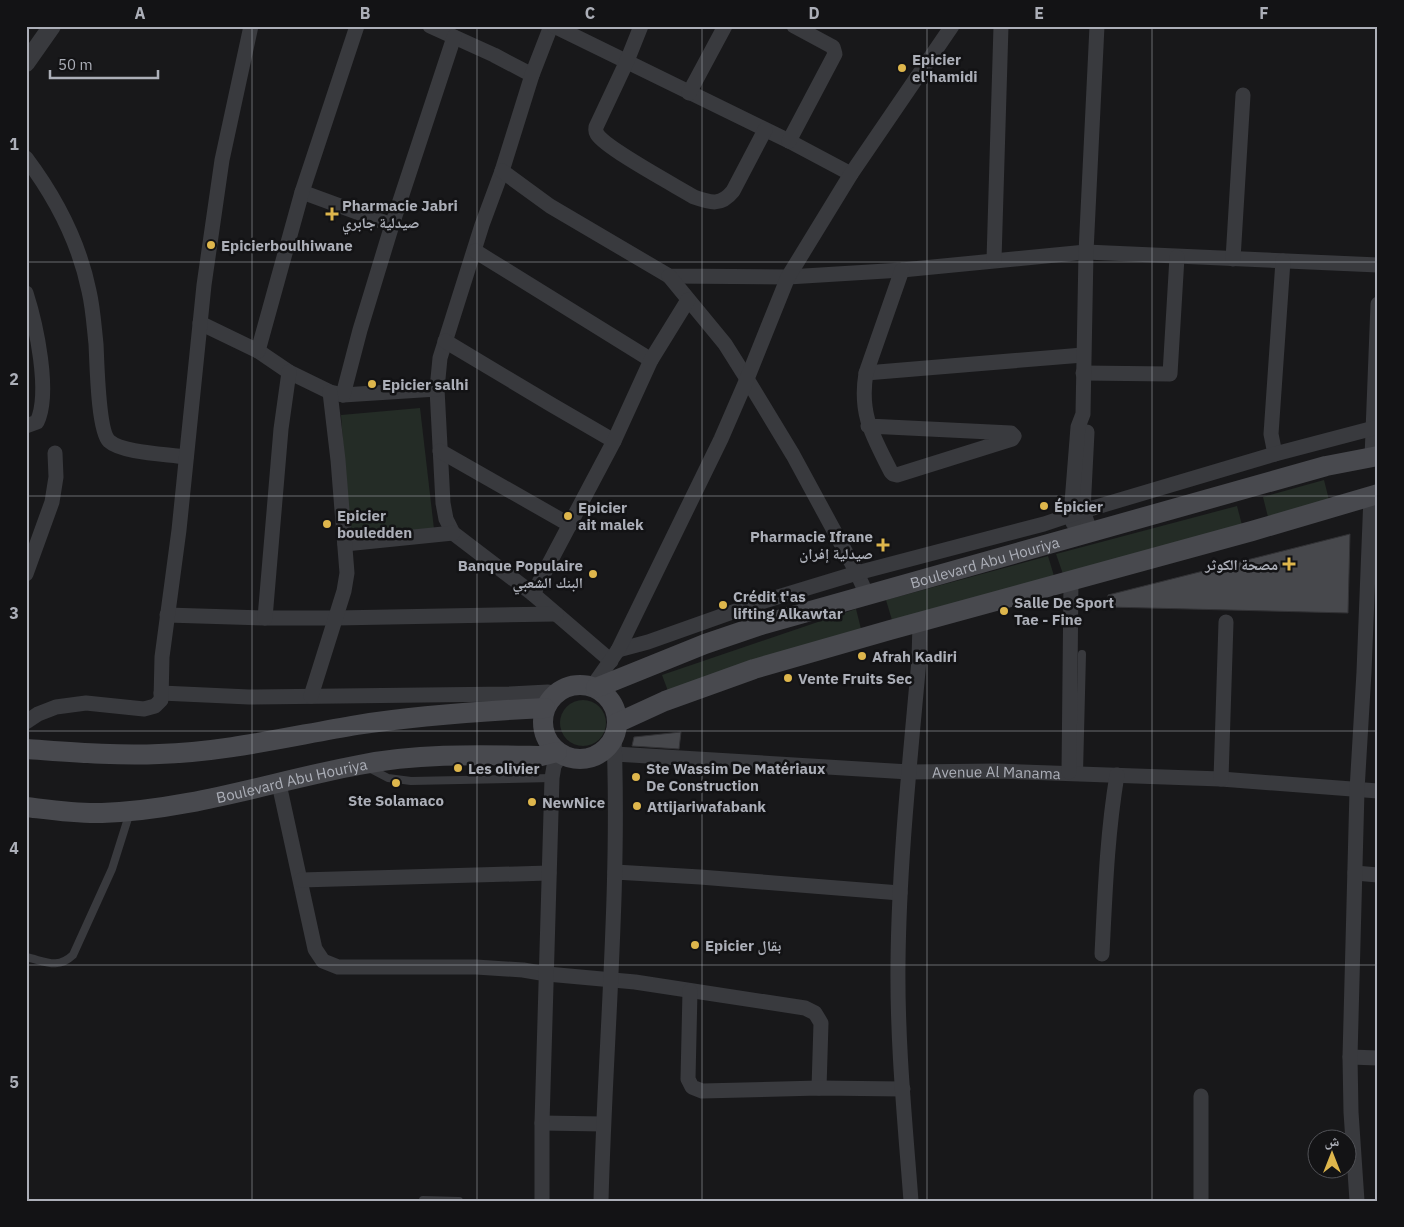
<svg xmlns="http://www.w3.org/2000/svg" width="1404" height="1227" viewBox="0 0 1404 1227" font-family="'IBM Plex Sans','Noto Naskh Arabic',sans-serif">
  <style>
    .green { fill: #242c26 }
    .building { fill: #47484c; stroke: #323235 }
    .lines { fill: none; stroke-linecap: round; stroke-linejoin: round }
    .service { stroke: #393a3e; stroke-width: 8 }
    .minor { stroke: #393a3e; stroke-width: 15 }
    .tertiary { stroke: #393a3e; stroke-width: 18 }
    .secondary { stroke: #48494e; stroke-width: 20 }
    .grid { fill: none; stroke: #acafb8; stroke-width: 1; stroke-opacity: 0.55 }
    .poi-dot { fill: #deb64c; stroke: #131315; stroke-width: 2 }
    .labels { text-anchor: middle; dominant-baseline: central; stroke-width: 5; stroke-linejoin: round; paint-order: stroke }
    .poi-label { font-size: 15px; font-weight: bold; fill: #acafb8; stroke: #131315; text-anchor: start }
    .street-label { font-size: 15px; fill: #acafb8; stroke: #131315 }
    .neatline { fill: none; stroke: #acafb8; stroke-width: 2 }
    .grid-label { font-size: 16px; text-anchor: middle; font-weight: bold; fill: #acafb8 }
  </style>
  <rect width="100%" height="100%" fill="#18181a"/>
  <!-- green -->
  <g class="green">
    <path d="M420 408 434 529 350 539 341 415Z"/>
    <path d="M1324 480 1329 500 1268 517 1263 497Z"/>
    <path d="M1237 506 1242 525 1063 574 1056 554Z"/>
    <path d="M1048 556 1054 576 892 620 886 600Z"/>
    <path d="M856 609 861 629 668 691 662 675Z"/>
    <circle cx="583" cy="723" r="23"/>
  </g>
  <!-- building -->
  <g class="building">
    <path d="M1350 534 1348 613 1108 607V595Z"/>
    <path d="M681 732 679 749 632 746 634 737Z"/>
  </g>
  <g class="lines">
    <!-- service -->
    <g class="service">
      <path d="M369 768 388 778 411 781 552 778"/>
      <path d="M1079 773 1082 654"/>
      <path d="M26 957C45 961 57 970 73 955L112 869 130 812"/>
      <path d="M423 1200 459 1201"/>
    </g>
    <!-- minor -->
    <g class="minor">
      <path d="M430 26 494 55 532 75"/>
      <path d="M551 26 532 75 502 171 482 225 440 358 437 389 443 503 446 519 453 533 533 594 611 661"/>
      <path d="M554 26 789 141 851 174"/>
      <path d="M641 26 627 61 596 127C596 130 595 131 597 134 605 148 676 186 694 197 711 203 721 206 733 191L765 130"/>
      <path d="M689 93 725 26"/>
      <path d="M789 141 835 54 833 47 794 26"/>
      <path d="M26 158C56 198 79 242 89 291 93 308 94 326 96 344 97 362 98 430 109 441 122 453 168 454 186 457"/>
      <path d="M502 171 550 206 669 276 788 277 902 270 1086 252 1378 265"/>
      <path d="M302 192 392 225"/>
      <path d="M475 251 651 360"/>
      <path d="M1233 259 1243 95"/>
      <path d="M994 260 1001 26"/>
      <path d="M669 276 725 344 747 379 793 455 857 573 867 595"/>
      <path d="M26 293C36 324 51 393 37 422L26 426"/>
      <path d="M200 323 258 351 289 372 330 392 343 395 437 389"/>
      <path d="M445 341 552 405 614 441"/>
      <path d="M258 351 302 192 357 26"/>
      <path d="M866 373 1083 355"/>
      <path d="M1083 373 1170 374 1177 257"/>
      <path d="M343 395 360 330 392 225 454 37"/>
      <path d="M868 426 1011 433 1014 436 1012 439 897 475 893 474 891 472C873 436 859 415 866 373L902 270"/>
      <path d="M1087 432 1083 511 1091 533"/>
      <path d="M440 451 570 525"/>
      <path d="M1275 454 1271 434 1283 261"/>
      <path d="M1372 457 1378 304"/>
      <path d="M1073 523 1071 515 1078 427 1083 414 1086 252 1097 26"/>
      <path d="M345 544 453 533"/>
      <path d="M26 574 52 502 56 477 55 453"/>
      <path d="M533 594 614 441 651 360 688 300"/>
      <path d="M167 615 265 618H336L556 614"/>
      <path d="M265 618 281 429 289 372"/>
      <path d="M618 650 648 642 758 603 857 573 1044 524 1083 511 1275 454 1374 428"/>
      <path d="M592 687 618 650 721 439 747 379 788 277 851 174 952 26"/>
      <path d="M161 693 249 697 510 694 548 692 555 694"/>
      <path d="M311 696 344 591 347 573 338 460 330 392"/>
      <path d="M26 722 38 714 56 707 86 703 144 709 155 706 161 700 162 657 179 530 204 285 222 160 251 26"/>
      <path id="s1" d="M615 754 909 772 997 771 1221 779 1378 791"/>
      <path d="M1069 772 1071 580"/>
      <path d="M1221 779 1226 622"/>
      <path d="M279 784 315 949 323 961 338 967H476L523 970 547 974 635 982 805 1008 815 1013 821 1023 819 1088"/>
      <path d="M615 872 700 877 900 893"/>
      <path d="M1355 873 1378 875"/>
      <path d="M301 880 549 873"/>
      <path d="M1102 954C1105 894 1107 835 1117 775"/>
      <path d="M690 991 688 1079 692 1087 702 1091 819 1088 903 1089"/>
      <path d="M1350 1057 1378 1058"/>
      <path d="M542 1123 603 1124"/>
      <path d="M542 1201V1123L552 778 554 766 561 754"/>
      <path d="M601 1201C605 1046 620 892 614 737"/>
      <path d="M911 1201C905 1122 897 1042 898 963 899 862 910 761 919 660L920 622"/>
      <path d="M1201 1201V1096"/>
      <path d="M1357 1201 1351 1112 1350 1057 1357 790 1364 672 1371 496"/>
    </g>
    <!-- tertiary -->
    <path class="tertiary" d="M26 63 52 26"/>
    <!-- secondary -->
    <g class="secondary">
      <circle cx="580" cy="722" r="37"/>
      <path id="s2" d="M596 688 705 644 764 624 1326 466 1378 456"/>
      <path d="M617 723 665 701 754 669 890 630 1252 531 1378 494"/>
      <path d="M26 749C70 752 115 756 159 754 226 752 291 736 357 725 420 715 482 711 545 708"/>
      <path id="s3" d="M26 807C51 810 77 814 102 813 190 810 274 781 359 765 418 753 481 755 541 756L557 752"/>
    </g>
  </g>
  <!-- grid -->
  <path class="grid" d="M252 26V1201M477 26V1201M702 26V1201M927 26V1201M1152 26V1201M26 262H1378M26 496H1378M26 731H1378M26 965H1378"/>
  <!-- markers -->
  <g class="poi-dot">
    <circle cx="902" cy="68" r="5"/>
    <path d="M329.5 206.5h5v5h5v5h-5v5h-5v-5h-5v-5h5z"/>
    <circle cx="211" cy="245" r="5"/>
    <circle cx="372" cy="384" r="5"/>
    <circle cx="1044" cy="506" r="5"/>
    <circle cx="568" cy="516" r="5"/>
    <circle cx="327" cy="524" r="5"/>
    <path d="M880.5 537.5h5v5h5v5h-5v5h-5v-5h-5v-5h5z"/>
    <path d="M1286.5 556.5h5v5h5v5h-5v5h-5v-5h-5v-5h5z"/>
    <circle cx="593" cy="574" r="5"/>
    <circle cx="723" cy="605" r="5"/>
    <circle cx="1004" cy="611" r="5"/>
    <circle cx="862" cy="656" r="5"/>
    <circle cx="788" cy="678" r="5"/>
    <circle cx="458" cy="768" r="5"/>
    <circle cx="636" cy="777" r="5"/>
    <circle cx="396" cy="783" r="5"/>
    <circle cx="532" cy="802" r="5"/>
    <circle cx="637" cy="806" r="5"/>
    <circle cx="695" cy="945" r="5"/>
  </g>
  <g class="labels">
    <!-- poi labels -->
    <g class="poi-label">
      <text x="912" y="59">Epicier<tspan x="912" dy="17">el'hamidi</tspan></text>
      <text x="342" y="205">Pharmacie Jabri<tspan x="342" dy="17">صيدلية جابري</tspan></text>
      <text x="221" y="245">Epicierboulhiwane</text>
      <text x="382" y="384">Epicier salhi</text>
      <text x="1054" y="506">Épicier</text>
      <text x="578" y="507">Epicier<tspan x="578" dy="17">ait malek</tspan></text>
      <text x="337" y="515">Epicier<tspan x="337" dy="17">bouledden</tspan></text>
      <text x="873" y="536" text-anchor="end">Pharmacie Ifrane<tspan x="873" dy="17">صيدلية إفران</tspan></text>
      <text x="1278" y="564" text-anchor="end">مصحة الكوثر</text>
      <text x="583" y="565" text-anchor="end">Banque Populaire<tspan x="583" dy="17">البنك الشعبي</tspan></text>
      <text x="733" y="596">Crédit t'as<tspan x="733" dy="17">lifting Alkawtar</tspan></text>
      <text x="1014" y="602">Salle De Sport<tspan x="1014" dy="17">Tae - Fine</tspan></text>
      <text x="872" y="656">Afrah Kadiri</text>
      <text x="798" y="678">Vente Fruits Sec</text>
      <text x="468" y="768">Les olivier</text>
      <text x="646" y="768">Ste Wassim De Matériaux<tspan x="646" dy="17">De Construction</tspan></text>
      <text x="396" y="800" text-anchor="middle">Ste Solamaco</text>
      <text x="542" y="802">NewNice</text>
      <text x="647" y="806">Attijariwafabank</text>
      <text x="705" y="945">Epicier بقال</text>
    </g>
    <!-- street labels -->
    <g class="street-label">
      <text stroke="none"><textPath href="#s2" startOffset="409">Boulevard Abu Houriya</textPath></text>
      <text stroke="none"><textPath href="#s1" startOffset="382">Avenue Al Manama</textPath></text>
      <text stroke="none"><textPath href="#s3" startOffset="269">Boulevard Abu Houriya</textPath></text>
    </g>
  </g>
  <!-- border -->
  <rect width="1404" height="1227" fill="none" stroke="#131315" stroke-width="55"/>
  <!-- north arrow -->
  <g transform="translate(1332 1154)"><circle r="24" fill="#131315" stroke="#505156"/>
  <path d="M0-4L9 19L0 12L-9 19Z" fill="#deb64c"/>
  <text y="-8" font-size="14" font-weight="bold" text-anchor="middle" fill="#acafb8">ش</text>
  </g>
  <!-- scale -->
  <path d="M50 70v8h108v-8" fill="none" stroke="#acafb8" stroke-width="2.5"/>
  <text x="58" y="70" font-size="15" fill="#acafb8" stroke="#131315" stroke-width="4" paint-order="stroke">50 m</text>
  <rect x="28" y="28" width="1348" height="1172" class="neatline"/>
  <g class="grid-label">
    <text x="140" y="19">A</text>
    <text x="365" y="19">B</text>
    <text x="590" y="19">C</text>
    <text x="814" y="19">D</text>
    <text x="1039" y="19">E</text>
    <text x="1264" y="19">F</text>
    <text x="14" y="150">1</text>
    <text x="14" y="385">2</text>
    <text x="14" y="619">3</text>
    <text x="14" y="854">4</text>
    <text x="14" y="1088">5</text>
  </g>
</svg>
